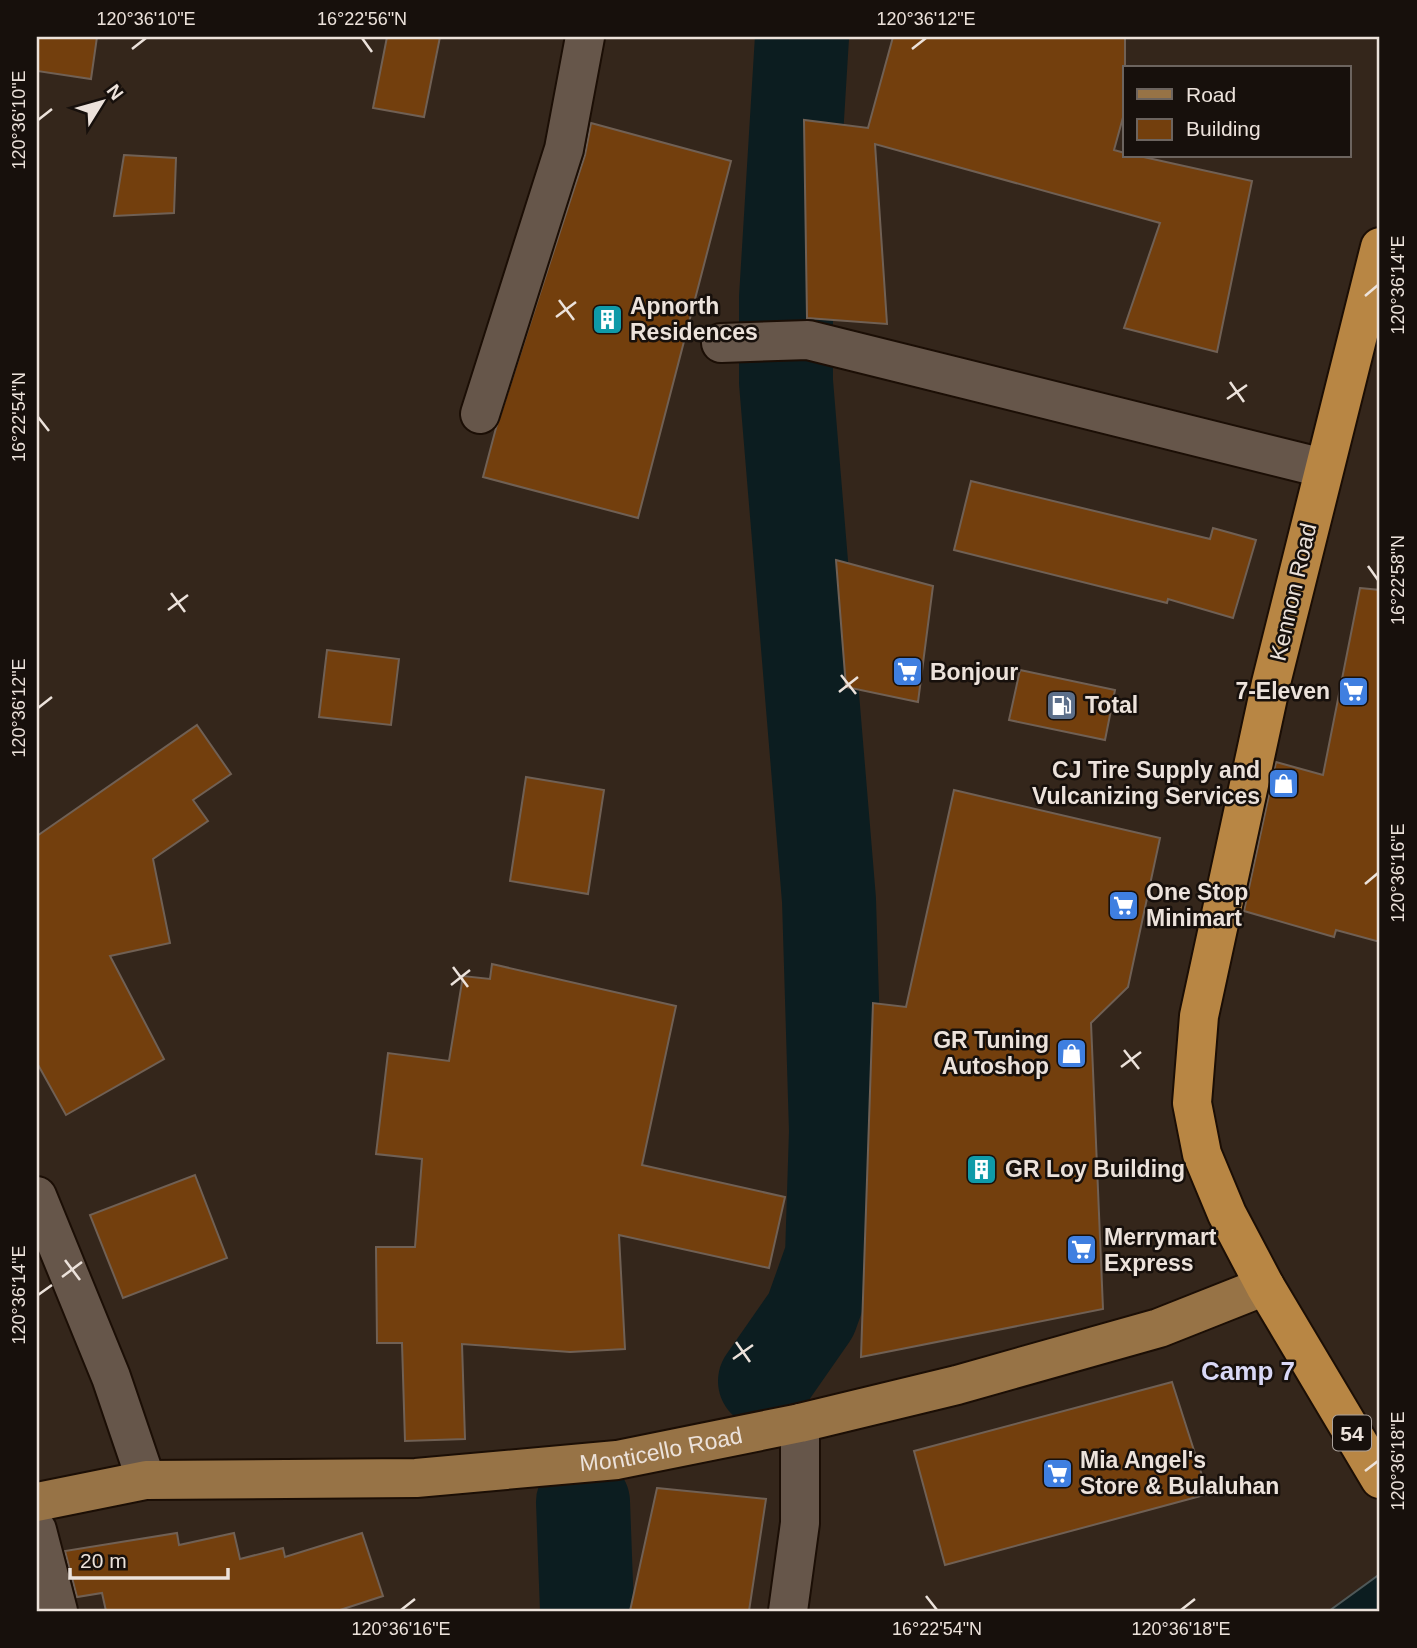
<svg xmlns="http://www.w3.org/2000/svg" width="1417" height="1648" viewBox="0 0 1417 1648" font-family="Arial,sans-serif">
  <style>
    .water { fill: #0c1d20; stroke: #4f5858; stroke-width: 2 }
    .lines { fill: none; stroke-linecap: round; stroke-linejoin: round }
    .river { stroke: #0c1d20; stroke-width: 94 }
    .building { fill: #733f0d; stroke: #706054; stroke-width: 2 }
    .minor-casing { stroke: #1b0e05; stroke-width: 42 }
    .major-casing { stroke: #1b0e05; stroke-width: 42 }
    .highway-casing { stroke: #1b0e05; stroke-width: 42 }
    .minor { stroke: #66564a; stroke-width: 38 }
    .major { stroke: #977346; stroke-width: 38 }
    .highway { stroke: #b88644; stroke-width: 38 }
    .ticks { fill: none; stroke: #ece2db; stroke-width: 2.5 }
    .labels { text-anchor: middle; dominant-baseline: central; stroke-width: 5; stroke-linejoin: round; paint-order: stroke }
    .shield { fill: #17100c; stroke: #aca39d; stroke-width: 2 }
    .shield-label { font-size: 21px; font-weight: bold; fill: #ece2db }
    .poi-label { font-size: 23px; font-weight: bold; fill: #ece2db; stroke: #17100c; text-anchor: start }
    .street-label { font-size: 23px; fill: #ece2db; stroke: #17100c }
    .quarter-label { font-size: 26px; font-weight: bold; fill: #d9d8f6; stroke: #17100c }
    .neatline { fill: none; stroke: #ece2db; stroke-width: 2.5 }
    .ticks-label { font-size: 18px; text-anchor: middle; fill: #ece2db }
  </style>
  <rect width="100%" height="100%" fill="#34261b"/>
  <!-- water -->
  <path class="water" d="M1380 1574V1611H1329Z"/>
  <g class="lines">
    <!-- river -->
    <g class="river">
      <path d="M765 1381 811 1315 832 1256 836 1131 829 900 786 382V298L802 37"/>
      <path d="M583 1502 587 1611"/>
    </g>
  </g>
  <!-- building -->
  <g class="building">
    <path d="M37 37H97L91 79 37 71Z"/>
    <path d="M387 37H440L424 117 373 108Z"/>
    <path d="M893 37H1125V110L1114 150 1125 153V156H1139L1252 181 1217 352 1124 328 1160 223 875 144 887 324 807 318 804 120 868 128Z"/>
    <path d="M591 123 731 161 638 518 483 477 496 428 585 155Z"/>
    <path d="M124 155 176 158 174 213 114 216Z"/>
    <path d="M971 481 1210 539 1213 528 1256 540 1233 618 1168 599 1167 603 954 550Z"/>
    <path d="M836 560 933 586 918 702 846 687Z"/>
    <path d="M1360 588 1380 590V942L1336 930 1334 937 1244 911 1276 762 1323 775Z"/>
    <path d="M327 650 399 659 391 725 319 717Z"/>
    <path d="M1020 670 1115 690 1105 740 1009 720Z"/>
    <path d="M197 725 231 774 193 800 208 821 153 859 170 943 110 956 164 1059 66 1115 37 1063V836Z"/>
    <path d="M526 777 604 790 588 894 510 881Z"/>
    <path d="M954 790 1160 838 1128 987 1091 1023 1103 1309 861 1357 873 1003 906 1007Z"/>
    <path d="M492 964 676 1006 642 1165 785 1197 769 1268 619 1235 625 1349 570 1352 462 1344 465 1439 405 1441 402 1343H377L376 1247H415L422 1159 376 1154 388 1053 449 1061 463 976 490 979Z"/>
    <path d="M195 1175 227 1258 123 1298 90 1215Z"/>
    <path d="M1172 1382 1208 1494 945 1565 914 1451Z"/>
    <path d="M657 1488 766 1499 749 1611H630Z"/>
    <path d="M177 1533 179 1545 234 1533 240 1559 283 1548 285 1557 362 1533 383 1596 337 1611H106L102 1593 77 1597 65 1551Z"/>
  </g>
  <g class="lines">
    <defs>
      <g id="minor">
        <path d="M721 343 808 340 1323 468"/>
        <path d="M480 414 564 149 585 37"/>
        <path d="M37 1196 111 1377 146 1480"/>
        <path d="M37 1530 58 1611"/>
        <path d="M788 1611 800 1523V1423"/>
      </g>
      <g id="major">
        <path id="s1" d="M37 1502 146 1480 416 1478 617 1460 800 1423 957 1385 1159 1328 1265 1286"/>
      </g>
      <path id="highway" d="M1380 247 1271 683 1199 1016 1192 1103 1202 1154 1227 1214 1265 1286 1380 1479"/>
    </defs>
    <!-- minor casing -->
    <use href="#minor" class="minor-casing"/>
    <!-- major casing -->
    <use href="#major" class="major-casing"/>
    <!-- highway casing -->
    <use href="#highway" class="highway-casing"/>
    <!-- minor -->
    <use href="#minor" class="minor"/>
    <!-- major -->
    <use href="#major" class="major"/>
    <!-- highway -->
    <use href="#highway" class="highway"/>
  </g>
  <!-- ticks -->
  <path class="ticks" d="M362 38 372 52M132 49 146 38M912 49 926 38M38 120 52 109M1365 296 1378 285M559 300 574 320M556 317 576 302M1230 382 1244 402M1227 399 1247 385M38 417 49 431M1368 566 1378 580M171 593 185 612M168 610 188 595M841 675 856 694M839 692 858 677M38 708 52 697M1365 884 1378 873M453 967 468 987M451 985 470 970M1124 1050 1139 1069M1121 1067 1141 1052M65 1260 80 1280M62 1277 82 1262M38 1295 52 1285M736 1342 750 1362M733 1359 753 1345M1365 1471 1378 1461M926 1596 937 1610M401 1610 415 1599M1181 1610 1195 1599"/>
  <!-- icons -->
  <defs>
    <symbol id="building-square" viewBox="-11 -11 22 22"><rect x="-9" y="-9" width="18" height="18" rx="4" fill="#0f9aa8" stroke="#17100c"/><path d="M-4-6H4V6H1V3H-1V6H-4ZM-2.5-4.3h1.7v1.8h-1.7ZM.8-4.3h1.7v1.8H.8ZM-2.5-1h1.7V.8h-1.7ZM.8-1h1.7V.8H.8Z" fill="#fff"/></symbol>
    <symbol id="supermarket-square" viewBox="-11 -11 22 22"><rect x="-9" y="-9" width="18" height="18" rx="4" fill="#3f7fe0" stroke="#17100c"/><path d="M-6-5.5h2.5l.6 2H6L4.5 2H-2.5L-4.4-4H-6ZM-1.5 3.2a1.3 1.3 0 1 0 .1 0ZM3 3.2a1.3 1.3 0 1 0 .1 0Z" fill="#fff"/></symbol>
    <symbol id="fuel-square" viewBox="-11 -11 22 22"><rect x="-9" y="-9" width="18" height="18" rx="4" fill="#5c6f8a" stroke="#17100c"/><path d="M-5.5-6h7V0h2V4h1.3V-2.5L3-4.5l.8-.8L6-3V5H2.5V1h-1V6h-7ZM-4.2-4.7v3.2H.2V-4.7Z" fill="#fff"/></symbol>
    <symbol id="shop-square" viewBox="-11 -11 22 22"><rect x="-9" y="-9" width="18" height="18" rx="4" fill="#3f7fe0" stroke="#17100c"/><path d="M-5-2.5h2.3a2.7 3.5 0 0 1 5.4 0H5L5.5 6h-11ZM-1.5-2.5h3a1.5 2.3 0 0 0-3 0Z" fill="#fff"/></symbol>
  </defs>
  <g fill-rule="evenodd">
    <use href="#building-square" x="590" y="302" width="35" height="35"/>
    <use href="#supermarket-square" x="890" y="654" width="35" height="35"/>
    <use href="#supermarket-square" x="1336" y="674" width="35" height="35"/>
    <use href="#fuel-square" x="1044" y="688" width="35" height="35"/>
    <use href="#shop-square" x="1266" y="766" width="35" height="35"/>
    <use href="#supermarket-square" x="1106" y="888" width="35" height="35"/>
    <use href="#shop-square" x="1054" y="1036" width="35" height="35"/>
    <use href="#building-square" x="964" y="1152" width="35" height="35"/>
    <use href="#supermarket-square" x="1064" y="1232" width="35" height="35"/>
    <use href="#supermarket-square" x="1040" y="1456" width="35" height="35"/>
  </g>
  <g class="labels">
    <!-- shield labels -->
    <rect class="shield" x="1333" y="1415.5" width="38" height="35" rx="5"/>
    <g class="shield-label">
      <text x="1352" y="1433">54</text>
    </g>
    <!-- poi labels -->
    <g class="poi-label">
      <text x="630" y="306">Apnorth<tspan x="630" dy="26">Residences</tspan></text>
      <text x="930" y="672">Bonjour</text>
      <text x="1330" y="691" text-anchor="end">7-Eleven</text>
      <text x="1085" y="705">Total</text>
      <text x="1260" y="770" text-anchor="end">CJ Tire Supply and<tspan x="1260" dy="26">Vulcanizing Services</tspan></text>
      <text x="1146" y="892">One Stop<tspan x="1146" dy="26">Minimart</tspan></text>
      <text x="1049" y="1040" text-anchor="end">GR Tuning<tspan x="1049" dy="26">Autoshop</tspan></text>
      <text x="1005" y="1169">GR Loy Building</text>
      <text x="1104" y="1237">Merrymart<tspan x="1104" dy="26">Express</tspan></text>
      <text x="1080" y="1460">Mia Angel's<tspan x="1080" dy="26">Store &amp; Bulaluhan</tspan></text>
    </g>
    <!-- street labels -->
    <g class="street-label">
      <text transform="translate(1293 592) rotate(-77)">Kennon Road</text>
      <text stroke="none"><textPath href="#s1" startOffset="628">Monticello Road</textPath></text>
    </g>
    <!-- quarter labels -->
    <g class="quarter-label">
      <text x="1248" y="1371">Camp 7</text>
    </g>
  </g>
  <!-- border -->
  <rect width="1417" height="1648" fill="none" stroke="#17100c" stroke-width="77"/>
  <!-- legend -->
  <rect x="1123" y="66" width="228" height="91" fill="#17100c" stroke="#6c645f" stroke-width="2"/>
  <rect x="1137" y="89" width="35" height="10" fill="#977346" stroke="#6c645f" stroke-width="2"/>
  <text x="1186" y="102" font-size="21" fill="#ece2db">Road</text>
  <rect x="1137" y="119" width="35" height="21" fill="#733f0d" stroke="#6c645f" stroke-width="2"/>
  <text x="1186" y="136" font-size="21" fill="#ece2db">Building</text>
  <!-- north arrow -->
  <g transform="translate(102 102) rotate(53)" stroke="#17100c" stroke-width="5" paint-order="stroke">
  <path d="M0-5L12 26L0 18L-12 26Z" fill="#ece2db"/>
  <text y="-10" font-size="19" font-weight="bold" text-anchor="middle" fill="#ece2db">N</text>
  </g>
  <!-- scale -->
  <path d="M70 1568v10h158v-10" fill="none" stroke="#ece2db" stroke-width="3.5"/>
  <text x="80" y="1568" font-size="21" fill="#ece2db" stroke="#17100c" stroke-width="5" paint-order="stroke">20 m</text>
  <rect x="38" y="38" width="1340" height="1572" class="neatline"/>
  <g class="ticks-label">
    <text x="146" y="25">120°36'10"E</text>
    <text x="362" y="25">16°22'56"N</text>
    <text x="926" y="25">120°36'12"E</text>
    <text transform="translate(19 120) rotate(-90)" y="6">120°36'10"E</text>
    <text transform="translate(1398 285) rotate(-90)" y="6">120°36'14"E</text>
    <text transform="translate(19 417) rotate(-90)" y="6">16°22'54"N</text>
    <text transform="translate(1398 580) rotate(-90)" y="6">16°22'58"N</text>
    <text transform="translate(19 708) rotate(-90)" y="6">120°36'12"E</text>
    <text transform="translate(1398 873) rotate(-90)" y="6">120°36'16"E</text>
    <text transform="translate(19 1295) rotate(-90)" y="6">120°36'14"E</text>
    <text transform="translate(1398 1461) rotate(-90)" y="6">120°36'18"E</text>
    <text x="401" y="1635">120°36'16"E</text>
    <text x="937" y="1635">16°22'54"N</text>
    <text x="1181" y="1635">120°36'18"E</text>
  </g>
</svg>
